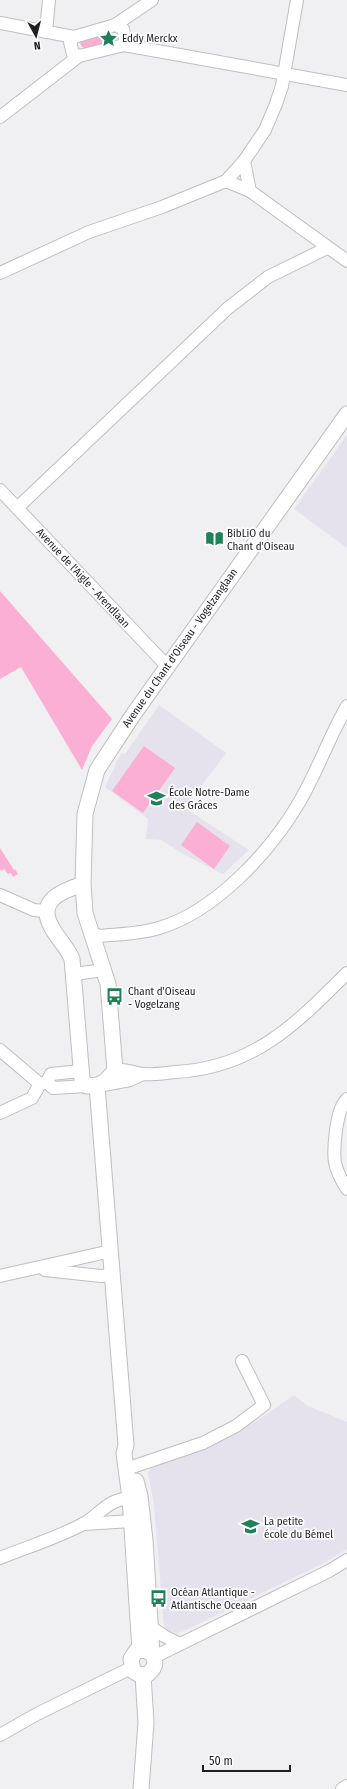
<svg xmlns="http://www.w3.org/2000/svg" width="347" height="1789" viewBox="0 0 347 1789" font-family="'Fira Sans Condensed',sans-serif">
  <style>
    .built { fill: #e5e2ed }
    .green { fill: #fcafd4 }
    .lines { fill: none; stroke-linecap: round; stroke-linejoin: round }
    .minor-casing { stroke: #bfbec1; stroke-width: 14 }
    .tertiary-casing { stroke: #bfbec1; stroke-width: 17 }
    .minor { stroke: #fff; stroke-width: 12 }
    .tertiary { stroke: #fff; stroke-width: 15 }
    .labels { text-anchor: middle; dominant-baseline: central; stroke-width: 3.5; stroke-linejoin: round; paint-order: stroke }
    .poi-label { font-size: 11px; fill: #1f1f20; stroke: #fefdff; text-anchor: start }
    .street-label { font-size: 11px; fill: #1f1f20; stroke: #fefdff }
  </style>
  <rect width="100%" height="100%" fill="#f0f0f3"/>
  <!-- built -->
  <g class="built">
    <path d="M347 435V548L294 509Z"/>
    <path d="M159 705 226 753 185 808 249 850 223 874 183 854 161 840 146 839 148 819 105 787 121 753 125 754Z"/>
    <path d="M294 1395 308 1406 347 1422V1549L326 1562 184 1631 178 1633 169 1631 164 1627 154 1505 148 1472 151 1468 231 1435 258 1420Z"/>
  </g>
  <!-- green -->
  <g class="green">
    <path d="M110 32 115 37 111 42 85 49 81 46 80 42 83 39Z"/>
    <path d="M0 591 112 719 92 746 82 770 21 667 0 679Z"/>
    <path d="M144 746 175 768 143 813 112 791Z"/>
    <path d="M197 822 230 846 214 869 181 845Z"/>
    <path d="M0 848 14 870 15 869 18 874 13 877 11 873 8 874 4 869 1 871 0 869Z"/>
  </g>
  <g class="lines">
    <defs>
      <g id="minor">
        <path d="M0 23 74 37 115 25 123 29 125 39 124 45 79 56 73 54 70 42 74 37"/>
        <path d="M115 25 152 0"/>
        <path d="M46 32 49 0"/>
        <path d="M124 45 347 85"/>
        <path d="M0 117 79 56"/>
        <path d="M244 161 250 191"/>
        <path d="M226 181 250 191 347 261"/>
        <path d="M0 273 89 232 162 207 226 181 244 161 265 130 276 104 282 86 297 0"/>
        <path d="M0 490 167 666"/>
        <path d="M17 508 228 308 268 277 327 248"/>
        <path d="M0 895 34 910 46 911"/>
        <path d="M92 933 99 936C119 934 140 934 159 928 214 912 268 854 297 806 316 775 328 739 347 706"/>
        <path d="M74 974 104 970"/>
        <path d="M0 1050 40 1084"/>
        <path d="M115 1070C125 1069 132 1072 142 1074 152 1075 165 1073 175 1072 253 1068 295 1025 347 973"/>
        <path d="M47 1082 53 1088 87 1086"/>
        <path d="M47 1082 51 1074 81 1071"/>
        <path d="M98 1086 130 1080 143 1074"/>
        <path d="M347 1099C339 1108 338 1119 336 1130 333 1156 332 1166 347 1189"/>
        <path d="M0 1113 32 1098 40 1084 47 1082"/>
        <path d="M45 1270 101 1276 113 1275"/>
        <path d="M0 1276 111 1251"/>
        <path d="M132 1467 203 1443 236 1426 264 1405 242 1361"/>
        <path d="M83 1524 132 1521"/>
        <path d="M0 1558C27 1547 57 1538 83 1524 101 1514 106 1500 130 1498"/>
        <path d="M152 1628 164 1636 180 1644"/>
        <path d="M154 1657 329 1571 347 1560"/>
        <path d="M0 1735 37 1714 131 1668"/>
        <path d="M342 1789 347 1786"/>
      </g>
      <g id="tertiary">
        <path d="M83 884C62 891 36 900 52 928 58 939 67 947 72 959L82 1079 87 1086C102 1086 107 1081 115 1070L108 984 85 913 83 884 85 814 97 770 133 715 347 414"/>
        <path d="M97 1086 126 1445 124 1453 130 1498 140 1650"/>
        <path d="M136 1481 140 1496 145 1540 152 1654C157 1662 155 1668 148 1674L140 1675 133 1671 131 1659 136 1651 145 1650 152 1654"/>
        <path d="M141 1789 146 1723 143 1675"/>
      </g>
    </defs>
    <!-- minor casing -->
    <use href="#minor" class="minor-casing"/>
    <!-- tertiary casing -->
    <use href="#tertiary" class="tertiary-casing"/>
    <!-- minor -->
    <use href="#minor" class="minor"/>
    <!-- tertiary -->
    <use href="#tertiary" class="tertiary"/>
  </g>
  <!-- icons -->
  <defs>
    <symbol id="sight-bare" viewBox="-9 -9 18 18"><path d="M0-6L1.8-2.2L6-1.7L2.9 1.2L3.7 5.4L0 3.3L-3.7 5.4L-2.9 1.2L-6-1.7L-1.8-2.2Z" fill="#208159" stroke="#fefdff" stroke-width="2.5" paint-order="stroke"/></symbol>
    <symbol id="library-bare" viewBox="-9 -9 18 18"><path d="M-6-4Q-3-5.5-.7-3.5V5Q-3 3-6 4ZM6-4Q3-5.5 .7-3.5V5Q3 3 6 4Z" fill="#208159" stroke="#fefdff" stroke-width="2.5" paint-order="stroke"/></symbol>
    <symbol id="school-bare" viewBox="-9 -9 18 18"><path d="M0-5L7-2L0 1L-7-2ZM-4 1L0 2.5L4 1V4Q0 6-4 4Z" fill="#208159" stroke="#fefdff" stroke-width="2.5" paint-order="stroke"/></symbol>
    <symbol id="bus-bare" viewBox="-9 -9 18 18"><path d="M-5-6H5V4H4V6H2V4H-2V6H-4V4H-5ZM-3.5-4V0h7V-4ZM-3.5 1.2v1.5H-2V1.2ZM2 1.2v1.5H3.5V1.2Z" fill="#208159" stroke="#fefdff" stroke-width="2.5" paint-order="stroke"/></symbol>
  </defs>
  <g fill-rule="evenodd">
    <use href="#sight-bare" x="96" y="26" width="25" height="25"/>
    <use href="#library-bare" x="202" y="526" width="25" height="25"/>
    <use href="#school-bare" x="144" y="786" width="25" height="25"/>
    <use href="#bus-bare" x="102" y="984" width="25" height="25"/>
    <use href="#school-bare" x="238" y="1514" width="25" height="25"/>
    <use href="#bus-bare" x="146" y="1586" width="25" height="25"/>
  </g>
  <g class="labels">
    <!-- poi labels -->
    <g class="poi-label">
      <text x="122" y="38">Eddy Merckx</text>
      <text x="227" y="533">BibLiO du<tspan x="227" dy="13">Chant d'Oiseau</tspan></text>
      <text x="169" y="792">École Notre-Dame<tspan x="169" dy="13">des Grâces</tspan></text>
      <text x="128" y="991">Chant d'Oiseau<tspan x="128" dy="13">- Vogelzang</tspan></text>
      <text x="264" y="1521">La petite<tspan x="264" dy="13">école du Bémel</tspan></text>
      <text x="171" y="1592">Océan Atlantique -<tspan x="171" dy="13">Atlantische Oceaan</tspan></text>
    </g>
    <!-- street labels -->
    <g class="street-label">
      <text transform="translate(83 578) rotate(47)">Avenue de l'Aigle - Arendlaan</text>
      <text transform="translate(180 648) rotate(-55)">Avenue du Chant d'Oiseau - Vogelzanglaan</text>
    </g>
  </g>
  <!-- north arrow -->
  <g transform="translate(36 36) rotate(173)" stroke="#fefdff" stroke-width="3" paint-order="stroke">
  <path d="M0-3L7 15L0 10L-7 15Z" fill="#1f1f20"/>
  <text y="-6" font-size="11" font-weight="bold" text-anchor="middle" fill="#1f1f20">N</text>
  </g>
  <!-- scale -->
  <path d="M203 1765v6h87v-6" fill="none" stroke="#1f1f20" stroke-width="2"/>
  <text x="209" y="1765" font-size="12" fill="#1f1f20" stroke="#fefdff" stroke-width="3" paint-order="stroke">50 m</text>
</svg>
